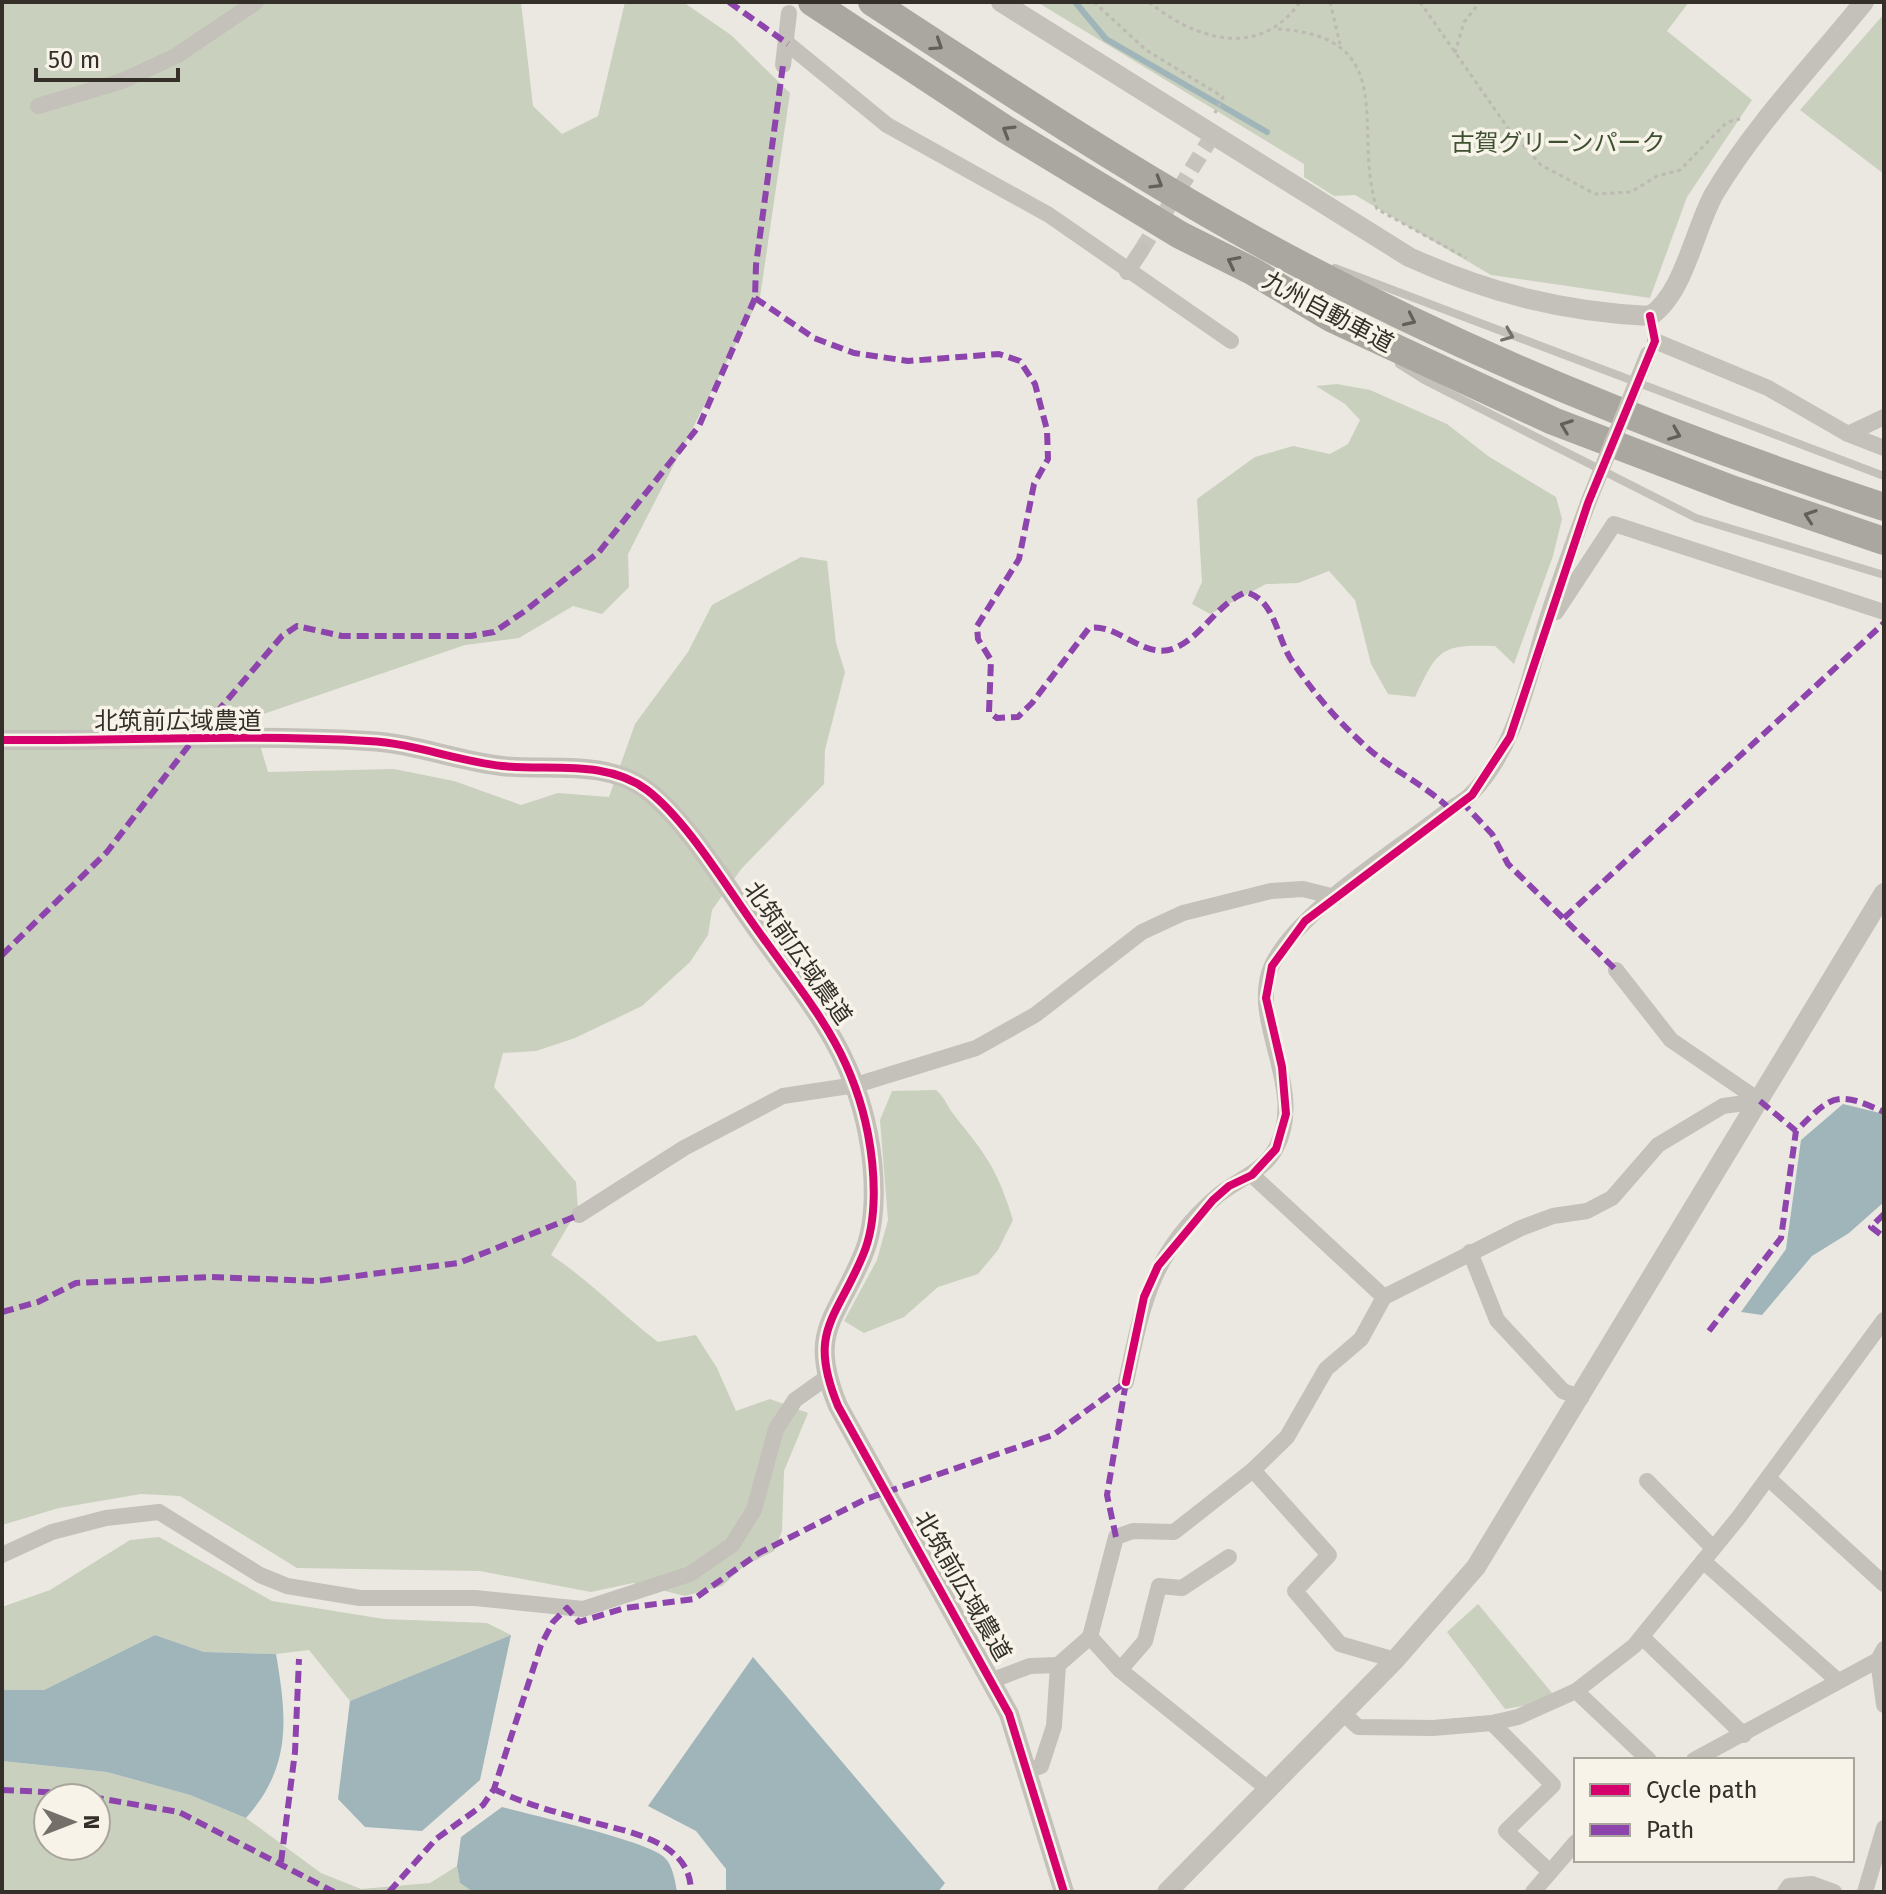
<svg xmlns="http://www.w3.org/2000/svg" width="1886" height="1894" viewBox="0 0 1886 1894" font-family="'Fira Sans','Noto Sans JP',sans-serif">
  <style>
    .green { fill: #c9d0bd; fill-rule: evenodd }
    .water { fill: #9fb5ba }
    .lines { fill: none; stroke-linecap: round; stroke-linejoin: round }
    .stream { stroke: #9fb5ba; stroke-width: 6 }
    .minor-tunnel { stroke: #c6c3bc; stroke-width: 16; stroke-dasharray: 16 8; stroke-linecap: butt }
    .path { stroke: #bdb9b3; stroke-width: 3; stroke-dasharray: 4 4; stroke-linecap: butt }
    .service { stroke: #c4c0ba; stroke-width: 8 }
    .minor { stroke: #c4c0ba; stroke-width: 16 }
    .tertiary { stroke: #c4c0ba; stroke-width: 20 }
    .motorway { stroke: #aaa7a0; stroke-width: 28 }
    .minor-bridge { stroke: #c4c0ba; stroke-width: 16 }
    .quiet { stroke: #8e44ad; stroke-width: 6; stroke-dasharray: 12 6; stroke-linecap: butt }
    .cycleway-casing { stroke: #f7f3e9; stroke-width: 13 }
    .cycleway { stroke: #d6006c; stroke-width: 8 }
    .oneway { stroke: #635f59 }
    .oneway2 { stroke: #75706a }
    .labels { text-anchor: middle; dominant-baseline: central; stroke-width: 7; stroke-linejoin: round; paint-order: stroke }
    .park-label { font-size: 24px; fill: #3e5030; stroke: #f7f3e9 }
    .street-label { font-size: 24px; fill: #342f29; stroke: #f7f3e9 }
  </style>
  <rect width="100%" height="100%" fill="#ebe8e1"/>
  <!-- green -->
  <g class="green">
    <path d="M2 2H521L533 106 562 134 598 116 625 2H683L731 35 790 93 760 297 628 554 629 587 602 614 573 606 519 638 465 645 252 718 268 772 394 769 454 781 521 805 558 793 609 797 635 724 688 652 712 605 801 557 827 561 836 643 845 672 825 750 824 784 742 868 712 910 708 935 690 962 642 1006 575 1038 536 1051 503 1053 494 1087 576 1182 578 1209 551 1255C590 1281 621 1314 658 1342L696 1335 717 1368 736 1411 770 1399 808 1413 784 1471 782 1531 774 1551 744 1566 722 1586 685 1596 633 1583 591 1592 480 1571 297 1568 180 1496 141 1494 59 1508 2 1525Z"/>
    <path d="M1037 2H1689L1667 31 1752 100 1687 197 1650 298 1491 275 1355 195 1334 196 1304 177V164Z"/>
    <path d="M1884 14V174L1800 110Z"/>
    <path d="M1337 384 1370 390 1447 424 1488 456 1556 497 1562 519 1553 556 1514 664 1495 646C1440 644 1438 649 1415 697L1388 694 1371 664 1355 600 1329 571 1298 583 1266 584 1210 614 1192 604 1202 582 1197 499 1255 457 1293 446 1330 454 1348 444 1360 420 1345 404 1316 386Z"/>
    <path d="M936 1090C946 1099 947 1106 954 1115 987 1156 997 1169 1013 1220L998 1250 978 1274 938 1287 904 1317 864 1333 844 1321 877 1260 888 1220 880 1120 892 1091Z"/>
    <path d="M159 1537 272 1601 384 1619 487 1623 511 1635 350 1701 309 1650 276 1654 204 1652 155 1635 44 1690H2V1607L50 1590 130 1540Z"/>
    <path d="M1478 1604 1552 1693 1535 1704 1505 1709 1447 1632Z"/>
    <path d="M2 1761 107 1772 190 1795 246 1818 321 1873 361 1889 430 1883 457 1866 460 1883 473 1892H2ZM48 1798H96V1846H48Z"/>
  </g>
  <!-- water -->
  <g class="water">
    <path d="M1843 1104 1884 1114V1202L1849 1233 1812 1256 1762 1315 1741 1312 1786 1249 1801 1140Z"/>
    <path d="M155 1635 204 1652 276 1654C287 1719 292 1766 246 1818L190 1795 107 1772 2 1761V1690H44Z"/>
    <path d="M511 1635 480 1780 422 1831 365 1827 338 1799 350 1701Z"/>
    <path d="M753 1657 945 1883 938 1892H726V1869L696 1831 648 1806Z"/>
    <path d="M502 1807C531 1815 647 1841 664 1857 673 1865 675 1881 677 1892H473L460 1883 457 1866 461 1837Z"/>
  </g>
  <g class="lines">
    <!-- stream -->
    <path class="stream" d="M1075 2 1106 39 1267 132"/>
    <!-- minor-tunnel -->
    <path class="minor-tunnel" d="M1141 251 1214 133"/>
    <!-- path -->
    <g class="path">
      <path d="M1094 2 1146 50 1223 97 1215 113"/>
      <path d="M1149 2C1197 41 1260 59 1300 2"/>
      <path d="M1330 2 1340 44"/>
      <path d="M1420 2 1510 131 1541 165 1595 194 1631 192 1657 176 1680 170 1727 122 1740 119"/>
      <path d="M1278 29C1403 37 1351 130 1377 209L1466 258"/>
      <path d="M1455 53 1464 22 1480 2"/>
    </g>
    <!-- service -->
    <g class="service">
      <path d="M1335 268 1884 476"/>
      <path d="M1399 364 1426 381 1696 518 1884 575"/>
    </g>
    <!-- minor -->
    <g class="minor">
      <path d="M788 44 887 125 1049 215 1231 341"/>
      <path d="M783 65 789 13"/>
      <path d="M38 106 122 81 176 56 256 2"/>
      <path d="M1127 272 1141 251"/>
      <path d="M1655 341 1768 388 1848 434 1884 448"/>
      <path d="M1848 434 1884 417"/>
      <path d="M1556 612 1614 524 1884 612"/>
      <path d="M1616 970 1671 1040 1760 1101"/>
      <path d="M1252 1175 1384 1297 1361 1339 1326 1369 1287 1437 1253 1470 1329 1555 1295 1591 1340 1644 1395 1660"/>
      <path d="M579 1215 684 1148 783 1096 856 1085 976 1048 1035 1015 1142 932 1183 913 1271 891 1303 889 1335 897"/>
      <path d="M1470 1252 1497 1320 1563 1391 1581 1398"/>
      <path d="M1384 1297 1521 1228 1553 1216 1587 1211 1612 1198 1658 1145 1723 1106 1760 1101"/>
      <path d="M1126 1382C1143 1303 1151 1254 1216 1197 1235 1180 1263 1173 1276 1148 1308 1089 1247 1020 1272 965 1298 911 1394 852 1443 814 1452 807 1465 801 1472 793 1513 751 1526 689 1542 635 1555 590 1572 547 1588 503"/>
      <path d="M1253 1470 1174 1532 1133 1531 1116 1537 1090 1637 1120 1670 1268 1789"/>
      <path d="M1768 1478 1884 1584"/>
      <path d="M1647 1481 1713 1548"/>
      <path d="M2 1555 52 1532 106 1518 159 1512 260 1575 287 1586 360 1598H475L583 1609 690 1574 732 1545 754 1510 776 1429 795 1400 826 1378"/>
      <path d="M1703 1561 1837 1680"/>
      <path d="M1642 1637 1744 1735"/>
      <path d="M1878 1660 1884 1705"/>
      <path d="M1120 1670 1145 1641 1159 1586 1182 1588 1229 1557"/>
      <path d="M993 1680 1030 1666 1058 1665"/>
      <path d="M1576 1691 1649 1760"/>
      <path d="M1343 1713 1358 1727 1433 1728 1492 1723 1518 1717 1576 1691 1634 1646 1739 1517 1884 1320"/>
      <path d="M1492 1723 1553 1785 1506 1831 1550 1872"/>
      <path d="M1694 1760 1878 1660 1884 1649"/>
      <path d="M1027 1771 1041 1766 1054 1726 1058 1665 1090 1637"/>
      <path d="M1533 1892 1576 1842"/>
      <path d="M1785 1892 1789 1886 1812 1884 1834 1892"/>
      <path d="M1865 1892 1884 1828"/>
    </g>
    <!-- tertiary -->
    <g class="tertiary">
      <path d="M1001 2 1409 257C1488 293 1564 312 1650 316 1684 294 1694 230 1714 194 1755 125 1814 64 1864 2"/>
      <path d="M2 740C124 741 247 734 368 741 413 743 457 761 502 766 549 771 606 759 647 790 690 823 731 895 764 939 812 1006 852 1051 868 1134 875 1171 878 1220 863 1255 836 1320 807 1331 838 1406L1009 1714 1064 1892"/>
      <path d="M1167 1892 1395 1660 1476 1567 1884 893"/>
    </g>
    <!-- motorway -->
    <g class="motorway">
      <path d="M812 2 1005 129 1180 235 1252 271 1331 318 1553 421 1734 490 1884 541"/>
      <path d="M872 2C996 83 1121 166 1251 238 1453 350 1666 435 1884 507"/>
    </g>
    <!-- minor-bridge -->
    <path class="minor-bridge" d="M1588 503 1648 354"/>
    <!-- quiet -->
    <g class="quiet">
      <path d="M729 2 788 44"/>
      <path d="M755 298 814 338 854 353 908 361 999 354 1020 361 1035 384 1047 430 1048 459 1034 484 1019 559 977 626 978 639 991 660 989 712 997 718 1018 717 1032 703 1089 628C1118 622 1146 663 1177 647 1203 635 1218 603 1246 592 1277 601 1276 640 1294 664 1316 696 1341 725 1371 751 1396 772 1426 786 1450 809"/>
      <path d="M1461 801 1492 834 1508 864 1616 970"/>
      <path d="M1564 918 1884 623"/>
      <path d="M2 955 107 852 193 740 282 636 297 626 342 636H471L494 632 525 611 599 552 699 426 755 298 756 265 783 65"/>
      <path d="M1760 1101 1796 1131C1832 1095 1836 1090 1884 1112"/>
      <path d="M1884 1214 1871 1227 1884 1237"/>
      <path d="M2 1312 38 1302 76 1283 210 1277 317 1281 459 1263 579 1215"/>
      <path d="M1709 1331 1781 1238 1796 1131"/>
      <path d="M1116 1537 1107 1495 1126 1382"/>
      <path d="M494 1789C524 1804 556 1812 588 1821 627 1832 691 1840 691 1892"/>
      <path d="M2 1790 68 1793 179 1812 334 1892"/>
      <path d="M281 1862 295 1752 299 1659"/>
      <path d="M389 1892 436 1839 483 1805 494 1789 541 1645 553 1622 567 1608 579 1622 625 1608 694 1599 759 1553 866 1499 1053 1435 1126 1382"/>
    </g>
    <defs>
      <g id="cycleway">
        <path d="M2 740C124 741 247 734 368 741 413 743 457 761 502 766 549 771 606 759 647 790 690 823 731 895 764 939 812 1006 852 1051 868 1134 875 1171 878 1220 863 1255 836 1320 807 1331 838 1406L1009 1714 1064 1892"/>
        <path d="M1126 1382 1144 1297 1158 1266 1213 1200 1229 1186 1252 1175 1276 1149 1286 1114 1282 1067 1266 998 1272 966 1305 921 1472 795 1510 737 1588 503 1655 341 1650 316"/>
      </g>
    </defs>
    <!-- cycleway casing -->
    <use href="#cycleway" class="cycleway-casing"/>
    <!-- cycleway -->
    <use href="#cycleway" class="cycleway"/>
  </g>
  <!-- one-way arrows -->
  <defs><path id="oneway-chevron" d="M-2-3.5L2.5 0L-2 3.5" fill="none" stroke-width="1.6" stroke-linecap="round" stroke-linejoin="round" transform="scale(2)"/></defs>
  <g class="oneway">
    <use href="#oneway-chevron" transform="translate(937 45) rotate(33)"/>
    <use href="#oneway-chevron" transform="translate(1008 131) rotate(-149)"/>
    <use href="#oneway-chevron" transform="translate(1157 183) rotate(31)"/>
    <use href="#oneway-chevron" transform="translate(1233 262) rotate(-153)"/>
    <use href="#oneway-chevron" transform="translate(1410 320) rotate(25)"/>
    <use href="#oneway-chevron" transform="translate(1566 426) rotate(-159)"/>
    <use href="#oneway-chevron" transform="translate(1675 434) rotate(22)"/>
    <use href="#oneway-chevron" transform="translate(1810 516) rotate(-161)"/>
  </g>
  <use class="oneway2" href="#oneway-chevron" transform="translate(1508 335) rotate(22)"/>
  <g class="labels">
    <!-- park labels -->
    <g class="park-label">
      <text x="1558" y="143">古賀グリーンパーク</text>
    </g>
    <!-- street labels -->
    <g class="street-label">
      <text transform="translate(1328 312) rotate(28)">九州自動車道</text>
      <text x="178" y="721">北筑前広域農道</text>
      <text transform="translate(798 953) rotate(55)">北筑前広域農道</text>
      <text transform="translate(963 1586) rotate(60)">北筑前広域農道</text>
    </g>
  </g>
  <!-- border -->
  <rect width="1886" height="1894" fill="none" stroke="#342f29" stroke-width="8"/>
  <!-- legend -->
  <rect x="1574" y="1758" width="280" height="104" fill="#f7f3e9" stroke="#a9a59c" stroke-width="2"/>
  <rect x="1590" y="1784" width="40" height="12" fill="#d6006c" stroke="#a9a59c" stroke-width="2"/>
  <text x="1646" y="1798" font-size="24" fill="#342f29">Cycle path</text>
  <rect x="1590" y="1824" width="40" height="12" fill="#8e44ad" stroke="#a9a59c" stroke-width="2"/>
  <text x="1646" y="1838" font-size="24" fill="#342f29">Path</text>
  <!-- north arrow -->
  <g transform="translate(72 1822) rotate(90)"><circle r="38" fill="#f7f3e9" stroke="#a9a59c" stroke-width="2"/>
  <path d="M0-6L14 30L0 20L-14 30Z" fill="#747069"/>
  <text y="-12" font-size="22" font-weight="bold" text-anchor="middle" fill="#342f29">N</text>
  </g>
  <!-- scale -->
  <path d="M36 68v12h142v-12" fill="none" stroke="#342f29" stroke-width="4"/>
  <text x="48" y="68" font-size="24" fill="#342f29" stroke="#f7f3e9" stroke-width="6" paint-order="stroke">50 m</text>
</svg>
